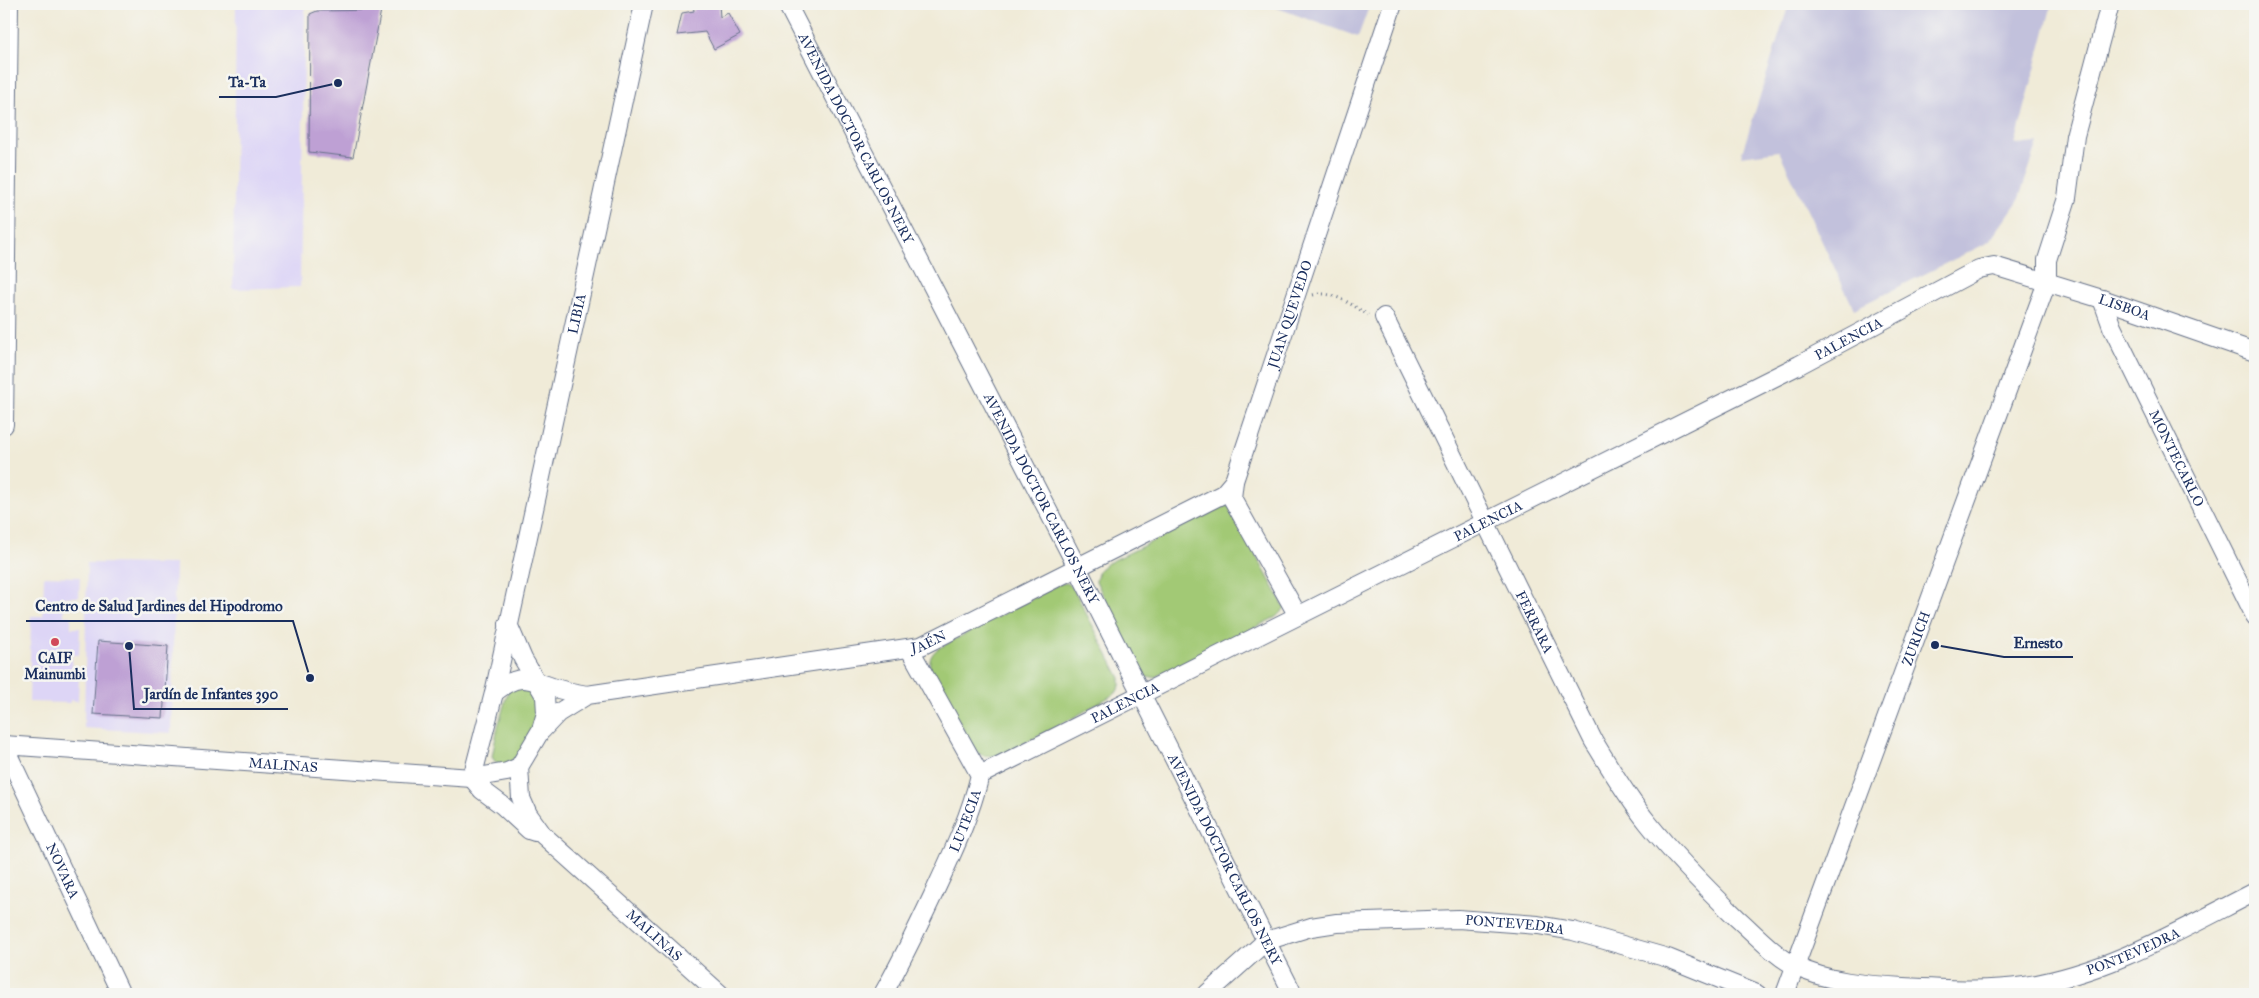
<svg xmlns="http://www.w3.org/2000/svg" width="2259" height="998" viewBox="0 0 2259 998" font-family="'IM FELL Great Primer',serif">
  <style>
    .built { fill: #ddd5f6 }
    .industrial { fill: #c2c1dc }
    .green { fill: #a2c975; stroke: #5e7c6a }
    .building { fill: #bea0d4 }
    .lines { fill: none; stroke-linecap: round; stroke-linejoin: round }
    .minor-casing { stroke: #667189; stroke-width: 20 }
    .path { stroke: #667189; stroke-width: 3; stroke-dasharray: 1 4; stroke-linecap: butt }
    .minor { stroke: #fff; stroke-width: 18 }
    .poi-dot { fill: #d1495b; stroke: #f6f6f2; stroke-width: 2 }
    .labels { text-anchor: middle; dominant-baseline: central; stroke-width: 5; stroke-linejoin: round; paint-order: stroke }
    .street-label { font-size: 14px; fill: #1b2f5e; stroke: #f6f6f2 }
    .poi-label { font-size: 14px; font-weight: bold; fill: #1b2f5e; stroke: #f6f6f2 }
    .leader { fill: none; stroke: #1b2f5e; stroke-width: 2 }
    .callout-dot { fill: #1b2f5e; stroke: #f6f6f2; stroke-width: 2 }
    .callout-label { font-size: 15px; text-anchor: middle; font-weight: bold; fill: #1b2f5e; stroke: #f6f6f2; stroke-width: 5; stroke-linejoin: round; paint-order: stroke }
  </style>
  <rect width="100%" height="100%" fill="#f6f6f2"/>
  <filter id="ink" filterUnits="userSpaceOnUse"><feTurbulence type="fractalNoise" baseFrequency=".02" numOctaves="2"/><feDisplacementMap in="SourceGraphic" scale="10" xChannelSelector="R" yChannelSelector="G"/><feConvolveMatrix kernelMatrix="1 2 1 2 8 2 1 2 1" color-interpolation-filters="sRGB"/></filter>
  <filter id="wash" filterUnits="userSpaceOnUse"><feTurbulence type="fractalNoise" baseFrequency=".0096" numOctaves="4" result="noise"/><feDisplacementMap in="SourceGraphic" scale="20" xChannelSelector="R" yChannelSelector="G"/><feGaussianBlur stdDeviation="1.12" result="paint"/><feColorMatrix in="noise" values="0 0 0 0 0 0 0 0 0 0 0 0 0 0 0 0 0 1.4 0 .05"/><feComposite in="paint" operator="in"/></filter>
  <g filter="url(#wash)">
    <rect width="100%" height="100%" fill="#f0ebd8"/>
    <!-- built -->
    <g class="built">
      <path d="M236 4H305L300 287 233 289Z"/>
      <path d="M87 563 175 564 171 733 84 728Z"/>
      <path d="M44 576 80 577 79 597H64V616H71V628H80L79 655H72V675L79 676 78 701 70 700V703L29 702 31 616H43Z"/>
    </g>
    <!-- industrial -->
    <g class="industrial">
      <path d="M1266 4H1370L1358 37Z"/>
      <path d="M1789 4H2052L2015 145 2038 143 2018 201 1989 242 1854 309 1779 151 1741 156Z"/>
    </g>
    <!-- green -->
    <g class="green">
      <path d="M1225 506H1229L1285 608 1276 617 1155 677 1145 678 1140 672 1096 581 1099 570 1106 564Z"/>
      <path d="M1066 583 1073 588 1120 678V686L1116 693 1073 718 1006 753 994 756H985L977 753 930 670C929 660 930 656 937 649L1059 584Z"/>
      <path d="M520 680 539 694C538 714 530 743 515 758 512 762 506 764 501 766L496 763 492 757 498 726 509 688Z"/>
    </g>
    <g id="blocks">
      <!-- building -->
      <g class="building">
        <path d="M693 4H719L720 17 728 13 740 35 714 49 705 32 677 35 682 13 694 11Z"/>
        <path d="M381 10 353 157 309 152 310 14 317 11Z"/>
        <path d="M98 641 168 646 163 718 93 714Z"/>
      </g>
    </g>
  </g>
  <g filter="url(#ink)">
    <use href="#blocks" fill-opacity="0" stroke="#667189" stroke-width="1"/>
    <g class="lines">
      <defs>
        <g id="minor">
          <path id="s1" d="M787 4 1077 567 1293 994"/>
          <path id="s2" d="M2102 299 2112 327 2255 616"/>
          <path id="s3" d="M1384 317 1593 740C1610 768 1627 797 1648 823 1675 857 1705 887 1737 918 1755 934 1773 954 1795 966 1827 982 1867 985 1903 987 1943 989 1986 992 2025 986 2108 973 2182 929 2255 892"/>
          <path d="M4 425 9 4"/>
          <path id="s4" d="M1297 614 1232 498 1234 481 1393 4"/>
          <path id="s5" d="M494 693C516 674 526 677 552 687 563 691 575 693 587 695L921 646 1223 494 1234 481"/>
          <path d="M542 730 558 713 587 695"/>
          <path id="s6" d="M4 745 472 778 507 772 519 767 541 730 546 713 545 696 523 659 508 624"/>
          <path id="s7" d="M4 746 121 994"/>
          <path id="s8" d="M519 767 521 798 528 814 543 835 720 994"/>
          <path id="s9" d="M980 775 1799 365 1979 269 1994 266 2102 299 2255 352"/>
          <path id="s10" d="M472 778 494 693 644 4"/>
          <path d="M472 778 482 790 502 805 529 830 535 832"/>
          <path id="s11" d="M883 994C901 962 917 929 933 895 951 856 970 817 980 775L909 648"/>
          <path id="s12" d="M1207 994 1266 941 1311 927 1337 923 1458 919 1538 925 1573 931 1668 958 1757 994"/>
          <path id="s13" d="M1785 994 2047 282V260L2067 198 2075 136 2110 4"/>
        </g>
      </defs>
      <!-- minor casing -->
      <use href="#minor" class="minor-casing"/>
      <!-- path -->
      <path class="path" d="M1313 295C1333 290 1352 305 1368 315"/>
      <!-- minor -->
      <use href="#minor" class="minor"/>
    </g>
  </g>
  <!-- markers -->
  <circle class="poi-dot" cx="55" cy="642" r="5"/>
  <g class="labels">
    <!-- street labels -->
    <g class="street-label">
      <text stroke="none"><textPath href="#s1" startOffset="151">AVENIDA DOCTOR CARLOS NERY</textPath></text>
      <text stroke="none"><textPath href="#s9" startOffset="1272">LISBOA</textPath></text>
      <text stroke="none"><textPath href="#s4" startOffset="326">JUAN QUEVEDO</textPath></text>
      <text stroke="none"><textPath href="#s10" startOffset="476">LIBIA</textPath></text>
      <text stroke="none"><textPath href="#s9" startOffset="972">PALENCIA</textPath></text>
      <text stroke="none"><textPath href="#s2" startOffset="176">MONTECARLO</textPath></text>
      <text stroke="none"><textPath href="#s1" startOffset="556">AVENIDA DOCTOR CARLOS NERY</textPath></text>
      <text stroke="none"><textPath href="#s9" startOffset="568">PALENCIA</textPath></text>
      <text stroke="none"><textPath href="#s3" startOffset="340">FERRARA</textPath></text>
      <text stroke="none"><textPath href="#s13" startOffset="379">ZURICH</textPath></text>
      <text stroke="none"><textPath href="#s5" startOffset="445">JAÉN</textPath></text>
      <text stroke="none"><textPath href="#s9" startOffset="162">PALENCIA</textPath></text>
      <text stroke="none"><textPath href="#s6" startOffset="280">MALINAS</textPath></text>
      <text stroke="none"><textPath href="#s11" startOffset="192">LUTECIA</textPath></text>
      <text stroke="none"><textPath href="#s1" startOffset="961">AVENIDA DOCTOR CARLOS NERY</textPath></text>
      <text stroke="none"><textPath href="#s7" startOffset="138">NOVARA</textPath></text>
      <text stroke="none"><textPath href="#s12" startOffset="331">PONTEVEDRA</textPath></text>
      <text stroke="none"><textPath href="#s8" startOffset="224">MALINAS</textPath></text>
      <text stroke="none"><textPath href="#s3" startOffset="1124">PONTEVEDRA</textPath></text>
    </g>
    <!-- poi labels -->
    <g class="poi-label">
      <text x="55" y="658">CAIF<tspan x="55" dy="16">Mainumbi</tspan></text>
    </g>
  </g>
  <!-- callouts -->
  <path class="leader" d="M338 83L276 97H219M310 678L293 621H26M1935 645L2004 657H2073M129 646L134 709H288"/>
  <g class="callout-dot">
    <circle cx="338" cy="83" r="5"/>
    <circle cx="310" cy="678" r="5"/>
    <circle cx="1935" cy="645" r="5"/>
    <circle cx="129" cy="646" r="5"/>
  </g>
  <g class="callout-label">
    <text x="247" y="87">Ta-Ta</text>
    <text x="159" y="611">Centro de Salud Jardines del Hipodromo</text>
    <text x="2038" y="648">Ernesto</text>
    <text x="211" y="699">Jardín de Infantes 390</text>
  </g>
  <!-- margin -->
  <rect width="2259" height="998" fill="none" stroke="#f6f6f2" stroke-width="20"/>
</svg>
